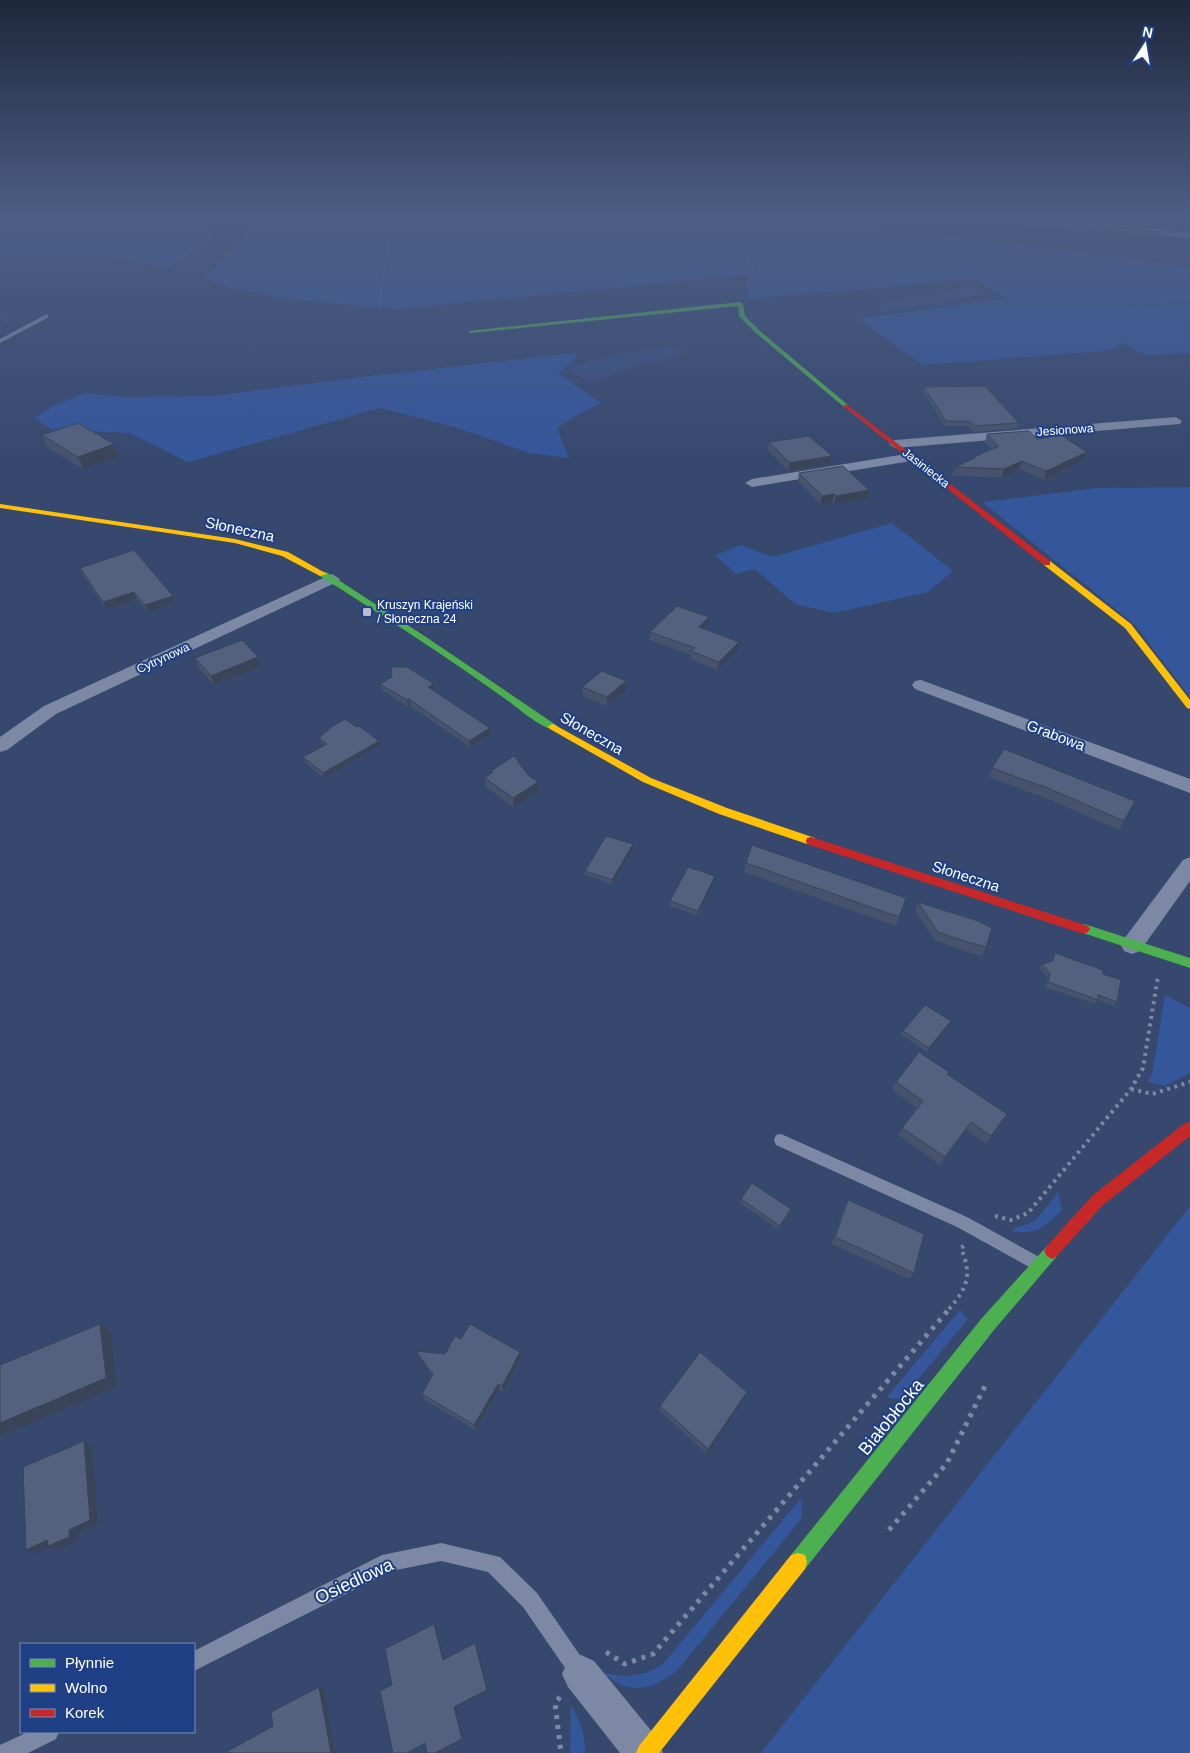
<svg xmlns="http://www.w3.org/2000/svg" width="1190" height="1753" viewBox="0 0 1190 1753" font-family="Arial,sans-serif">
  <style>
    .green { fill: #34569b }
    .water { fill: #394f81 }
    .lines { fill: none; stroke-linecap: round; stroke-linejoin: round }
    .path-far2 { stroke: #7d89a4; stroke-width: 1; stroke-dasharray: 1 2; stroke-linecap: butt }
    .path-far1 { stroke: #7d89a4; stroke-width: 4; stroke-dasharray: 3 4.5; stroke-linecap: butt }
    .path { stroke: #7d89a4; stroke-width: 5; stroke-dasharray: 4 6; stroke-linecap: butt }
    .lane { fill: #7d89a4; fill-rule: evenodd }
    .street { fill: #7d89a4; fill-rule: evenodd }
    .fast { fill: #4caf50; fill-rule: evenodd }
    .slow { fill: #ffc107; fill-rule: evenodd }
    .jam { fill: #c62828; fill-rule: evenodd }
    .wall { fill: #47536c }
    .shaded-wall { fill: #3a4458 }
    .building { fill: #53617e; stroke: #3a4458 }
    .poi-dot { fill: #b9bfcc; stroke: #204085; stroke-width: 2 }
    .labels { text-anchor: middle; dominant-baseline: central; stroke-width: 4; stroke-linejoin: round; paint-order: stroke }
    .far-street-label { font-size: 12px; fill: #fff; stroke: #204085 }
    .far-poi-label { font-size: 12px; fill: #fff; stroke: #204085; text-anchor: start }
    .street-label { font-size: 15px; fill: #fff; stroke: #204085 }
    .near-street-label { font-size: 18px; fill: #fff; stroke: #204085 }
  </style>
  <rect width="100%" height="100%" fill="#37486e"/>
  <!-- green -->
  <g class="green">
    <path d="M0 216H213V238L167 269 111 255H0Z"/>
    <path d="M246 216H811L1056 251 1190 267V303L1106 305 1190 304V353L1146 355 1121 343 1113 350 923 365 858 319 1008 298 973 279 745 299 751 274 397 309 290 299 229 287 205 278 247 233Z"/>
    <path d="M576 353 575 361 558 373 601 403 579 414 557 428 569 458 529 453 461 429 380 408 188 462 129 433 51 429 34 418 57 404 85 393 127 397 213 396 370 376Z"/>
    <path d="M1190 487V697L1134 624 982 502 1098 488Z"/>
    <path d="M892 523 953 571 928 592 834 613 795 604 755 569 736 574 715 555 741 545 773 557Z"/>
    <path d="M1165 995 1190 1008V1073L1165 1086 1147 1082 1152 1074Z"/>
    <path d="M1058 1192 1062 1210C1046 1226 1036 1236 1012 1231 1018 1225 1027 1226 1034 1221 1043 1213 1051 1201 1058 1192Z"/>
    <path d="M1190 1206V1753H761Z"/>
    <path d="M960 1310 968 1319 902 1399 886 1398Z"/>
    <path d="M801 1498 802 1518 676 1672C650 1690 629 1696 604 1673 628 1678 643 1677 663 1664Z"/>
    <path d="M571 1705C580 1721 586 1735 585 1753H570Z"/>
  </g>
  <!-- water -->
  <g class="water">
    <path d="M973 287 981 289 986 294 882 313 879 306 889 300 941 295 951 289Z"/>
    <path d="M668 346 683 352 679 356 634 366 591 383 573 373 568 367 617 354Z"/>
  </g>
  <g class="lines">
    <!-- path-far2 -->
    <g class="path-far2">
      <path d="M710 216 735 237 753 268 746 288"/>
      <path d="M379 307 388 248 387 216"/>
      <path d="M0 314 6 322"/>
    </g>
    <!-- path-far1 -->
    <g class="path-far1">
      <path d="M1131 1089 1152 1094 1190 1082"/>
      <path d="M995 1216 1011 1220 1028 1213 1131 1089 1143 1068 1158 976"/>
      <path d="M949 1309C968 1287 972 1275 961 1248L965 1245"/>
    </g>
    <!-- path -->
    <g class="path">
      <path d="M889 1530 947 1463 987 1382"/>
      <path d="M606 1652 625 1664 653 1654 950 1308"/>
      <path d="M560 1697 555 1703 561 1753"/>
    </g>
    <!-- lane -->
    <g class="lane">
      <path d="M47 314 49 317 0 343V339Z"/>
      <path d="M781 1134 967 1217 1041 1258 1044 1263 1041 1268 1036 1271 1031 1268 957 1227 776 1145 774 1140 776 1135Z"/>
      <path d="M441 1543 500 1557 537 1593 586 1664 589 1671 586 1678 579 1681 572 1678 523 1607 488 1572 441 1561 391 1571 194 1671V1651L382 1555Z"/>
      <path d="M28 1732H59L56 1739 28 1753H0V1745Z"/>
    </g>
    <!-- street -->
    <g class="street">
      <path d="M1028 216H1048L1190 233V239L1032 218Z"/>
      <path d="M1176 417 1182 421 1180 424 895 448 889 444 895 440Z"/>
      <path d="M912 453 918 457 917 460 752 487 745 483 752 479Z"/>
      <path d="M332 574 340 579 337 582 56 714 7 750 0 752V737L44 706Z"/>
      <path d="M921 680 1190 779V793L915 689 912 685 915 681Z"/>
      <path d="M1190 857V881L1140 951 1132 954 1124 951 1121 945 1124 939 1183 860Z"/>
      <path d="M581 1655 594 1661 658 1739 663 1753H620L568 1687 562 1674 568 1661Z"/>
    </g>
    <!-- fast -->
    <g class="fast">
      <path d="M740 302 743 304 745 316 760 331 848 405V407H844L756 333 739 316 738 306 471 333 468 331Z"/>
      <path d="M320 572H326L426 637 556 725 558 727 556 729C546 732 520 710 511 703 449 658 385 617 320 576Z"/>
      <path d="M1084 924 1190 958V968L1080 932 1078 929 1080 926Z"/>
      <path d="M1052 1243 1057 1246 1060 1251 1057 1256 994 1330 805 1569 798 1571 791 1569 789 1562 791 1555 982 1318 1047 1246Z"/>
    </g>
    <!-- slow -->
    <g class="slow">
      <path d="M0 504 235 539 288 552 327 574 320 576 282 556 235 543 0 508Z"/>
      <path d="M1044 561H1050L1131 624 1190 700V709L1187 708 1125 628 1044 565Z"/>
      <path d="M553 724 651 778 727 808 815 838 816 841 815 844H807L719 814 643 782 550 729 548 727 550 725Z"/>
      <path d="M798 1553 805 1555 807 1562 805 1569 659 1753H636L639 1746 791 1555Z"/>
    </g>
    <!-- jam -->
    <g class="jam">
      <path d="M846 404 1050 561V565H1044L844 407 843 406Z"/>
      <path d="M811 837 1088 926 1090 929 1088 932 1084 934 807 844 806 841 807 838Z"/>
      <path d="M1190 1122V1136L1103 1205 1057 1256 1052 1259 1047 1256 1044 1251 1047 1246 1093 1195 1185 1123Z"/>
    </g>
  </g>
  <!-- wall -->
  <g class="wall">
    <path d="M953 216H1033L1160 232 1156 240 958 218Z"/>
    <path d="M1061 216H1172L1164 228Z"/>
    <path d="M924 387 1019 423 1017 428 974 432 968 426H945L923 392Z"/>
    <path d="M987 434 1037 439 1084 460 1044 480 1019 469 1002 477 952 476 955 467 973 459 974 457 992 449 985 442Z"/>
    <path d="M42 435 119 456 83 469 47 447Z"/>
    <path d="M769 442 832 456 830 464 788 471 768 450Z"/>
    <path d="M799 473 869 490 868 498 834 504 832 502 820 504 798 481Z"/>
    <path d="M80 568 173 596 175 603 147 612 137 599 106 609 83 575Z"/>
    <path d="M708 625 705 629 739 642 738 650 718 670 690 659 691 655 650 640V632Z"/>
    <path d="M195 658 261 666 214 685 198 667Z"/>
    <path d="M380 684H434L435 690 434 691 490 735 470 747 410 706 408 707 382 690Z"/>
    <path d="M582 687 626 690 607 706 583 696Z"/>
    <path d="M319 738 380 745 324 778 304 762 303 757 324 745 321 742Z"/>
    <path d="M992 768 1135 801 1119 830 1037 794 1036 795 989 777Z"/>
    <path d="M491 771 528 775 538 782 539 791 514 807 486 787 485 778 491 773Z"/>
    <path d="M633 849 612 884 585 875V871Z"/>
    <path d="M746 863 906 898 896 926 744 872Z"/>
    <path d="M715 876V880L697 915 670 906V901Z"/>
    <path d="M918 902 986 947 982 956 967 952 935 940 915 911Z"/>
    <path d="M1055 953 1103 974 1117 1002 1114 1006 1097 1000 1095 1004 1045 987 1048 978 1039 968 1042 964 1052 961 1053 957Z"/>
    <path d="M951 1021 949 1026 927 1052 901 1035 903 1031Z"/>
    <path d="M949 1072 947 1075 1007 1114 986 1144 966 1130 940 1165 898 1135 902 1128 917 1108 892 1090 896 1082Z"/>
    <path d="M741 1199 791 1209 790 1212 779 1230 740 1203Z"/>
    <path d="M848 1200 914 1273 909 1279 832 1244 844 1207Z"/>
    <path d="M461 1339 520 1352 521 1358 504 1392 499 1389 476 1430 425 1400 422 1394 432 1375 419 1357 416 1351 445 1354Z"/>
    <path d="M747 1392 745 1398 707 1454 660 1411V1406Z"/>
  </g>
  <!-- shaded-wall -->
  <g class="shaded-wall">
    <path d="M1171 216H1172L1164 228 1165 224Z"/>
    <path d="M114 444 119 456 83 469 78 457Z"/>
    <path d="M1087 452 1084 460 1044 480 1046 471Z"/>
    <path d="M832 456 830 464 788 471 790 463Z"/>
    <path d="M1022 461 1019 469 1002 477 1004 469Z"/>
    <path d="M869 490 868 498 834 504 836 496Z"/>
    <path d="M834 494 832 502 820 504 822 496Z"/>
    <path d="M134 592 137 599 106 609 103 602Z"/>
    <path d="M173 596 175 603 147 612 145 605Z"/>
    <path d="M709 617 708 625 698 635 699 627Z"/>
    <path d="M739 642 738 650 718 670 719 662Z"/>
    <path d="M258 657 261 666 214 685 211 676Z"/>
    <path d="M626 681V690L607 706V697Z"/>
    <path d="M434 684 435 690 429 694 428 687Z"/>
    <path d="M409 699 410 706 408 707 407 700Z"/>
    <path d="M490 728V735L470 747 469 741Z"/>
    <path d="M379 741 380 745 324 778 323 773Z"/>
    <path d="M538 782 539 791 514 807 513 798Z"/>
    <path d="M633 844V849L612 884V880Z"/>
    <path d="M715 876V880L697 915 698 911Z"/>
    <path d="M951 1021 949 1026 927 1052 929 1048Z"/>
    <path d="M971 1122 966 1130 940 1165 945 1157Z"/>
    <path d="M791 1209 790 1212 779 1230 780 1226Z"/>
    <path d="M100 1324 111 1333 117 1387 0 1436V1423Z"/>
    <path d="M520 1352 521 1358 504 1392 502 1386Z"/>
    <path d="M498 1384 499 1389 476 1430 474 1425Z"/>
    <path d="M747 1392 745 1398 707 1454 708 1449Z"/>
    <path d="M84 1441 92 1446 98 1524 78 1533V1540L57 1550 50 1547 36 1553 26 1550 69 1530Z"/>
    <path d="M434 1624 436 1625 444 1661 443 1660Z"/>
    <path d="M475 1643 476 1644 488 1690 456 1708 463 1739 436 1753H435L454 1707Z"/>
    <path d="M319 1687 324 1688 335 1753H331Z"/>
  </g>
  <!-- building -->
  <g class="building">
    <path d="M978 216H1033L1160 232 1157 236Z"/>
    <path d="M1097 216H1171L1165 224Z"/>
    <path d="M985 386 1019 423 975 426 969 421H946L924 387Z"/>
    <path d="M78 423 114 444 78 457 42 435Z"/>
    <path d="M1029 431 1037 439 1061 435 1087 452 1046 471 1022 461 1004 469 955 467 975 458 974 457 999 446 987 434Z"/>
    <path d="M809 436 832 456 790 463 769 442Z"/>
    <path d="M843 466 869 490 836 496 834 494 822 496 799 473Z"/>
    <path d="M134 550 173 596 145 605 134 592 103 602 80 568Z"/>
    <path d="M677 606 709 617 699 627 739 642 719 662 691 651 695 648 650 632Z"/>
    <path d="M242 640 258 657 211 676 195 658Z"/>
    <path d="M391 667H407L434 684 428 687 490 728 469 741 409 699 407 700 380 684 392 677Z"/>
    <path d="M602 671 626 681 607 697 582 687Z"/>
    <path d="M345 719 356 727 359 726 379 741 323 773 303 757 327 744 319 738 330 728Z"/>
    <path d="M1004 749 1135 801 1124 821 1041 785V786L992 768Z"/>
    <path d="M514 756 528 775 538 782 513 798 485 778 493 772 491 771Z"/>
    <path d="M606 836 633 844 612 880 585 871Z"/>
    <path d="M752 845 906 898 899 917 746 863Z"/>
    <path d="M688 867 715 876 698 911 670 901Z"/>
    <path d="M918 902 978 921 992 928 986 947 971 943 938 932Z"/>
    <path d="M1055 953 1103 970V974L1121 980 1117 1002 1098 995V1000L1048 982 1050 974 1042 964 1053 961Z"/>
    <path d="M925 1005 951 1021 929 1048 903 1031Z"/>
    <path d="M919 1052 949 1072 947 1074 1007 1114 991 1136 971 1122 945 1157 902 1128 923 1101 896 1082Z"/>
    <path d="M752 1183 791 1209 780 1226 741 1199Z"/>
    <path d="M848 1200 924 1234 914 1273 835 1237Z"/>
    <path d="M100 1324 106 1378 0 1423V1365Z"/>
    <path d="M470 1324 520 1352 502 1386 498 1384 474 1425 422 1394 433 1374 416 1351 445 1354 455 1336 461 1339Z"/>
    <path d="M700 1352 747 1392 708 1449 660 1406Z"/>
    <path d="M84 1441 90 1520 69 1530V1537L48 1546 47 1540 26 1550 23 1467Z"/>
    <path d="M434 1624 443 1660 475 1643 487 1690 454 1707 462 1739 435 1753H427L425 1743 407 1753H393L380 1691 392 1685 385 1649Z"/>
    <path d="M319 1687 331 1753H229L228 1751 273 1726 271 1712Z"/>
  </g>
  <!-- sky -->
  <linearGradient id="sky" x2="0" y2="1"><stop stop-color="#1e283c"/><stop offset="0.47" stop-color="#4d5e84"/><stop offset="1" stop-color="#4d5e84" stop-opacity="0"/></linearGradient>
  <rect width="1190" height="461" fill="url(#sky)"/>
  <!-- markers -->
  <rect class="poi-dot" x="362" y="607" width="10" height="10" rx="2.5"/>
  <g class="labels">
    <!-- far-street labels -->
    <g class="far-street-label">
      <text transform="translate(1065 430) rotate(-4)">Jesionowa</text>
      <text transform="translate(926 468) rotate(38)">Jasiniecka</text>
      <text transform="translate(163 658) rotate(-25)">Cytrynowa</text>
    </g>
    <!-- far-poi labels -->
    <g class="far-poi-label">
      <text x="377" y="605">Kruszyn Krajeński<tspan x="377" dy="14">/ Słoneczna 24</tspan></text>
    </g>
    <!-- street labels -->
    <g class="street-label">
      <text transform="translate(240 529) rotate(12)">Słoneczna</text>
      <text transform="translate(592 733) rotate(30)">Słoneczna</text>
      <text transform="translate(1056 735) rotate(21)">Grabowa</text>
      <text transform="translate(966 876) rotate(18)">Słoneczna</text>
    </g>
    <!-- near-street labels -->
    <g class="near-street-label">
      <text transform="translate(891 1417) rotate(-51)">Białobłocka</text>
      <text transform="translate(354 1581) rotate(-25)">Osiedlowa</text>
    </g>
  </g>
  <!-- legend -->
  <rect x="20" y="1643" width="175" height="90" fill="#204085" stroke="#798cb6"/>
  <rect x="30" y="1659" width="25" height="8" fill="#4caf50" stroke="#798cb6"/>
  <text x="65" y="1668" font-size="15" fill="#ffffff">Płynnie</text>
  <rect x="30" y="1684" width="25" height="8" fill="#ffc107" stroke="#798cb6"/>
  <text x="65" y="1693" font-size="15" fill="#ffffff">Wolno</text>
  <rect x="30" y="1709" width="25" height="8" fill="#c62828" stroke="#798cb6"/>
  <text x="65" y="1718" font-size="15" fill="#ffffff">Korek</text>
  <!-- north arrow -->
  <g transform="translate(1145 45) rotate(12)" stroke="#204085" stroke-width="4" paint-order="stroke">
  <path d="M0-4L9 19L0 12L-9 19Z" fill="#ffffff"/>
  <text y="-8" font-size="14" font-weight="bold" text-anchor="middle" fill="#ffffff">N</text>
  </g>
</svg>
